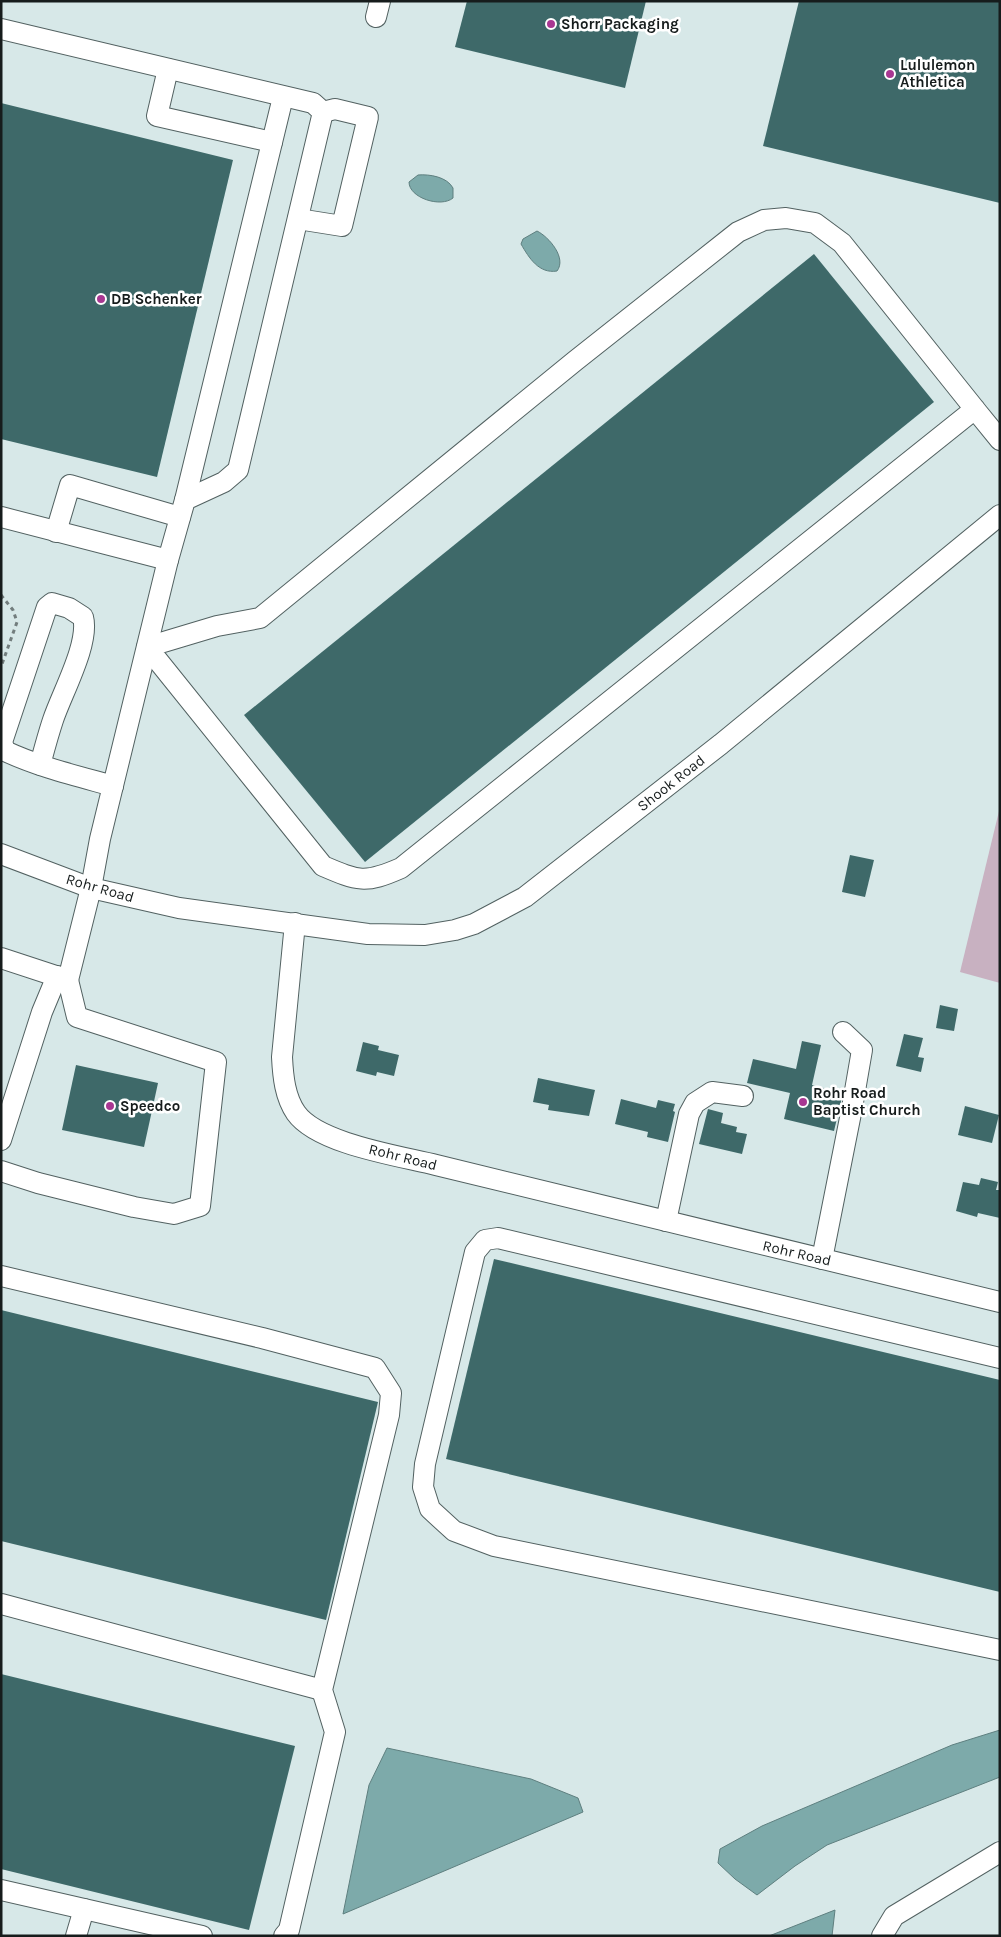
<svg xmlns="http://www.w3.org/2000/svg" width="1001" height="1937" font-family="Karla,sans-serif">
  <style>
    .green { fill: #c8b1c1 }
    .water { fill: #7daaaa; stroke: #5e7f7f }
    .building { fill: #3e6969 }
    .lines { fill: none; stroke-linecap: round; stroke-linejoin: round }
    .minor-casing { stroke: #526161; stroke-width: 22 }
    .path { stroke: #727d7d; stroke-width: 3; stroke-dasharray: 4 4; stroke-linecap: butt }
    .minor { stroke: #fff; stroke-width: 20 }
    .poi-dot { fill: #a83792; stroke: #fff; stroke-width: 2 }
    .labels { text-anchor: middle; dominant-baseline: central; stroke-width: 5; stroke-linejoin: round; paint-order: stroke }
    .poi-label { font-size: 15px; font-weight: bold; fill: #161c1c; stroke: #fff; text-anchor: start }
    .street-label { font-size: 15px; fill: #161c1c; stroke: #fff }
  </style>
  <rect width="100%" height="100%" fill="#d7e8e8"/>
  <path class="green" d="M1000,807V983L960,972Z"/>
  <g class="water">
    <path d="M418,175C430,174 447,177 453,188V198C441,208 409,198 409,182Z"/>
    <path d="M537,231C549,237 567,258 557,271C539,274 529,258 521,244L523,239Z"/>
    <path d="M1000,1730V1777L827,1845L795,1866L757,1895L735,1879L718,1863L720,1849L762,1826L952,1745Z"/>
    <path d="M387,1748L531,1779L578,1798L583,1812L343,1914L369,1785Z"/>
    <path d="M835,1910L832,1936H769Z"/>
  </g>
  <g class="building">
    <path d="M467,1H646L625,88L455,47Z"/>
    <path d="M799,1H1000V203L763,146Z"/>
    <path d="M1,103L233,160L157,477L1,439Z"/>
    <path d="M814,254L934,402L365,862L244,715Z"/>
    <path d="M850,855L874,860L865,897L842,892Z"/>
    <path d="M940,1005L958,1009L954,1031L936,1028Z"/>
    <path d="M904,1034L923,1038L918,1057L924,1058L921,1072L896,1066Z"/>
    <path d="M802,1041L821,1045L812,1085L843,1093L834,1131L784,1119L790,1093L747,1083L753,1059L796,1069Z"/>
    <path d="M363,1042L379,1046L378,1050L399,1055L394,1076L377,1072L376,1076L356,1071Z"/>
    <path d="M76,1065L158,1083L144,1147L62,1130Z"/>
    <path d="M538,1078L595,1090L589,1116L548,1110L549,1105L533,1102Z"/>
    <path d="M621,1099L656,1108L658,1100L675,1104L673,1111L675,1112L668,1142L647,1137L648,1132L615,1124Z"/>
    <path d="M965,1106L999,1115L992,1143L958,1135Z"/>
    <path d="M708,1109L723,1113L721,1123L737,1127L736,1132L747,1134L742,1154L699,1144Z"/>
    <path d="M981,1178L998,1182L996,1190H1000V1218L978,1213L977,1217L956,1211L963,1182L979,1185Z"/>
    <path d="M494,1259L1000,1380V1592L446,1459Z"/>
    <path d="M1,1310L378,1402L326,1620L1,1541Z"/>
    <path d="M1,1674L295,1746L249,1930L1,1869Z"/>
  </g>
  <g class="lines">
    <g class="minor-casing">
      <g id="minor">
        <path d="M376,17L380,1"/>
        <path d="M1,29L313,103L323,112L238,470L224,482L185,500L168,560L100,839L91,888L68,980L1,958"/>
        <path d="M168,69L157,116L272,142"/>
        <path d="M298,219L342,226L368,117L335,109L323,112"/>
        <path d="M975,409L401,868C365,884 358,881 323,866L147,647L217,626L260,618L575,361L738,232L764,220L786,218L815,223L842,243L978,413L1000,440"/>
        <path d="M185,500L283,97"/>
        <path d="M1,517L168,560"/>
        <path d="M56,532L70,485L180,517"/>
        <path d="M40,765C44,750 48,735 53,720C62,693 90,643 83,617L69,608L52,603L47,607L2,742L5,751C39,767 77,776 113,786"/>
        <path d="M1,854L91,888L179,908L368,934L425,935L455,930L474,924L525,897L721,744L1000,515"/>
        <path d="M295,923L282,1057C283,1077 285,1097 296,1113C318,1144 400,1156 436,1165L1000,1302"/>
        <path d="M1,1140L42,1012L57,976"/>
        <path d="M1,1171L38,1183L134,1207L174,1214L200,1206L216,1062L77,1017L68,980"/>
        <path d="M666,1221L689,1114L695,1103L712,1092L743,1096"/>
        <path d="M822,1259L852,1108L862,1050L843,1032"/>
        <path d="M1,1276L262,1338L375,1368L391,1393L389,1415L322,1690L335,1732L289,1930L284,1936"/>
        <path d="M1000,1358L498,1238L485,1240L475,1252L425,1464L423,1487L430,1509L454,1531L494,1546L1000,1650"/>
        <path d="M1,1604L322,1690"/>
        <path d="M1,1890L202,1936"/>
        <path d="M76,1936L84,1909"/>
        <path d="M882,1936L894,1916L1000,1852"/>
      </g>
    </g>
    <path class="path" d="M1,595L13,610L17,622L1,667"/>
    <use href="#minor" class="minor"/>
  </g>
  <g class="poi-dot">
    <circle cx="551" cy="24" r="5"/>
    <circle cx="890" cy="74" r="5"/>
    <circle cx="101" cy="299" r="5"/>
    <circle cx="803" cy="1102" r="5"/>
    <circle cx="110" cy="1106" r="5"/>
  </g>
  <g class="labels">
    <g class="poi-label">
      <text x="561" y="24">Shorr Packaging</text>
      <text x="900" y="65">Lululemon<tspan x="900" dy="17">Athletica</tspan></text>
      <text x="111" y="299">DB Schenker</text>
      <text x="813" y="1093">Rohr Road<tspan x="813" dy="17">Baptist Church</tspan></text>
      <text x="120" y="1106">Speedco</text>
    </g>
    <g class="street-label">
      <text transform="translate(671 783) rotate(-38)">Shook Road</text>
      <text transform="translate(100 888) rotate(16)">Rohr Road</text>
      <text transform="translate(403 1157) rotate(14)">Rohr Road</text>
      <text transform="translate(797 1253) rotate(13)">Rohr Road</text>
    </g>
  </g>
  <rect width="1001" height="1937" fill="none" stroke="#161c1c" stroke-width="5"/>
</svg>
